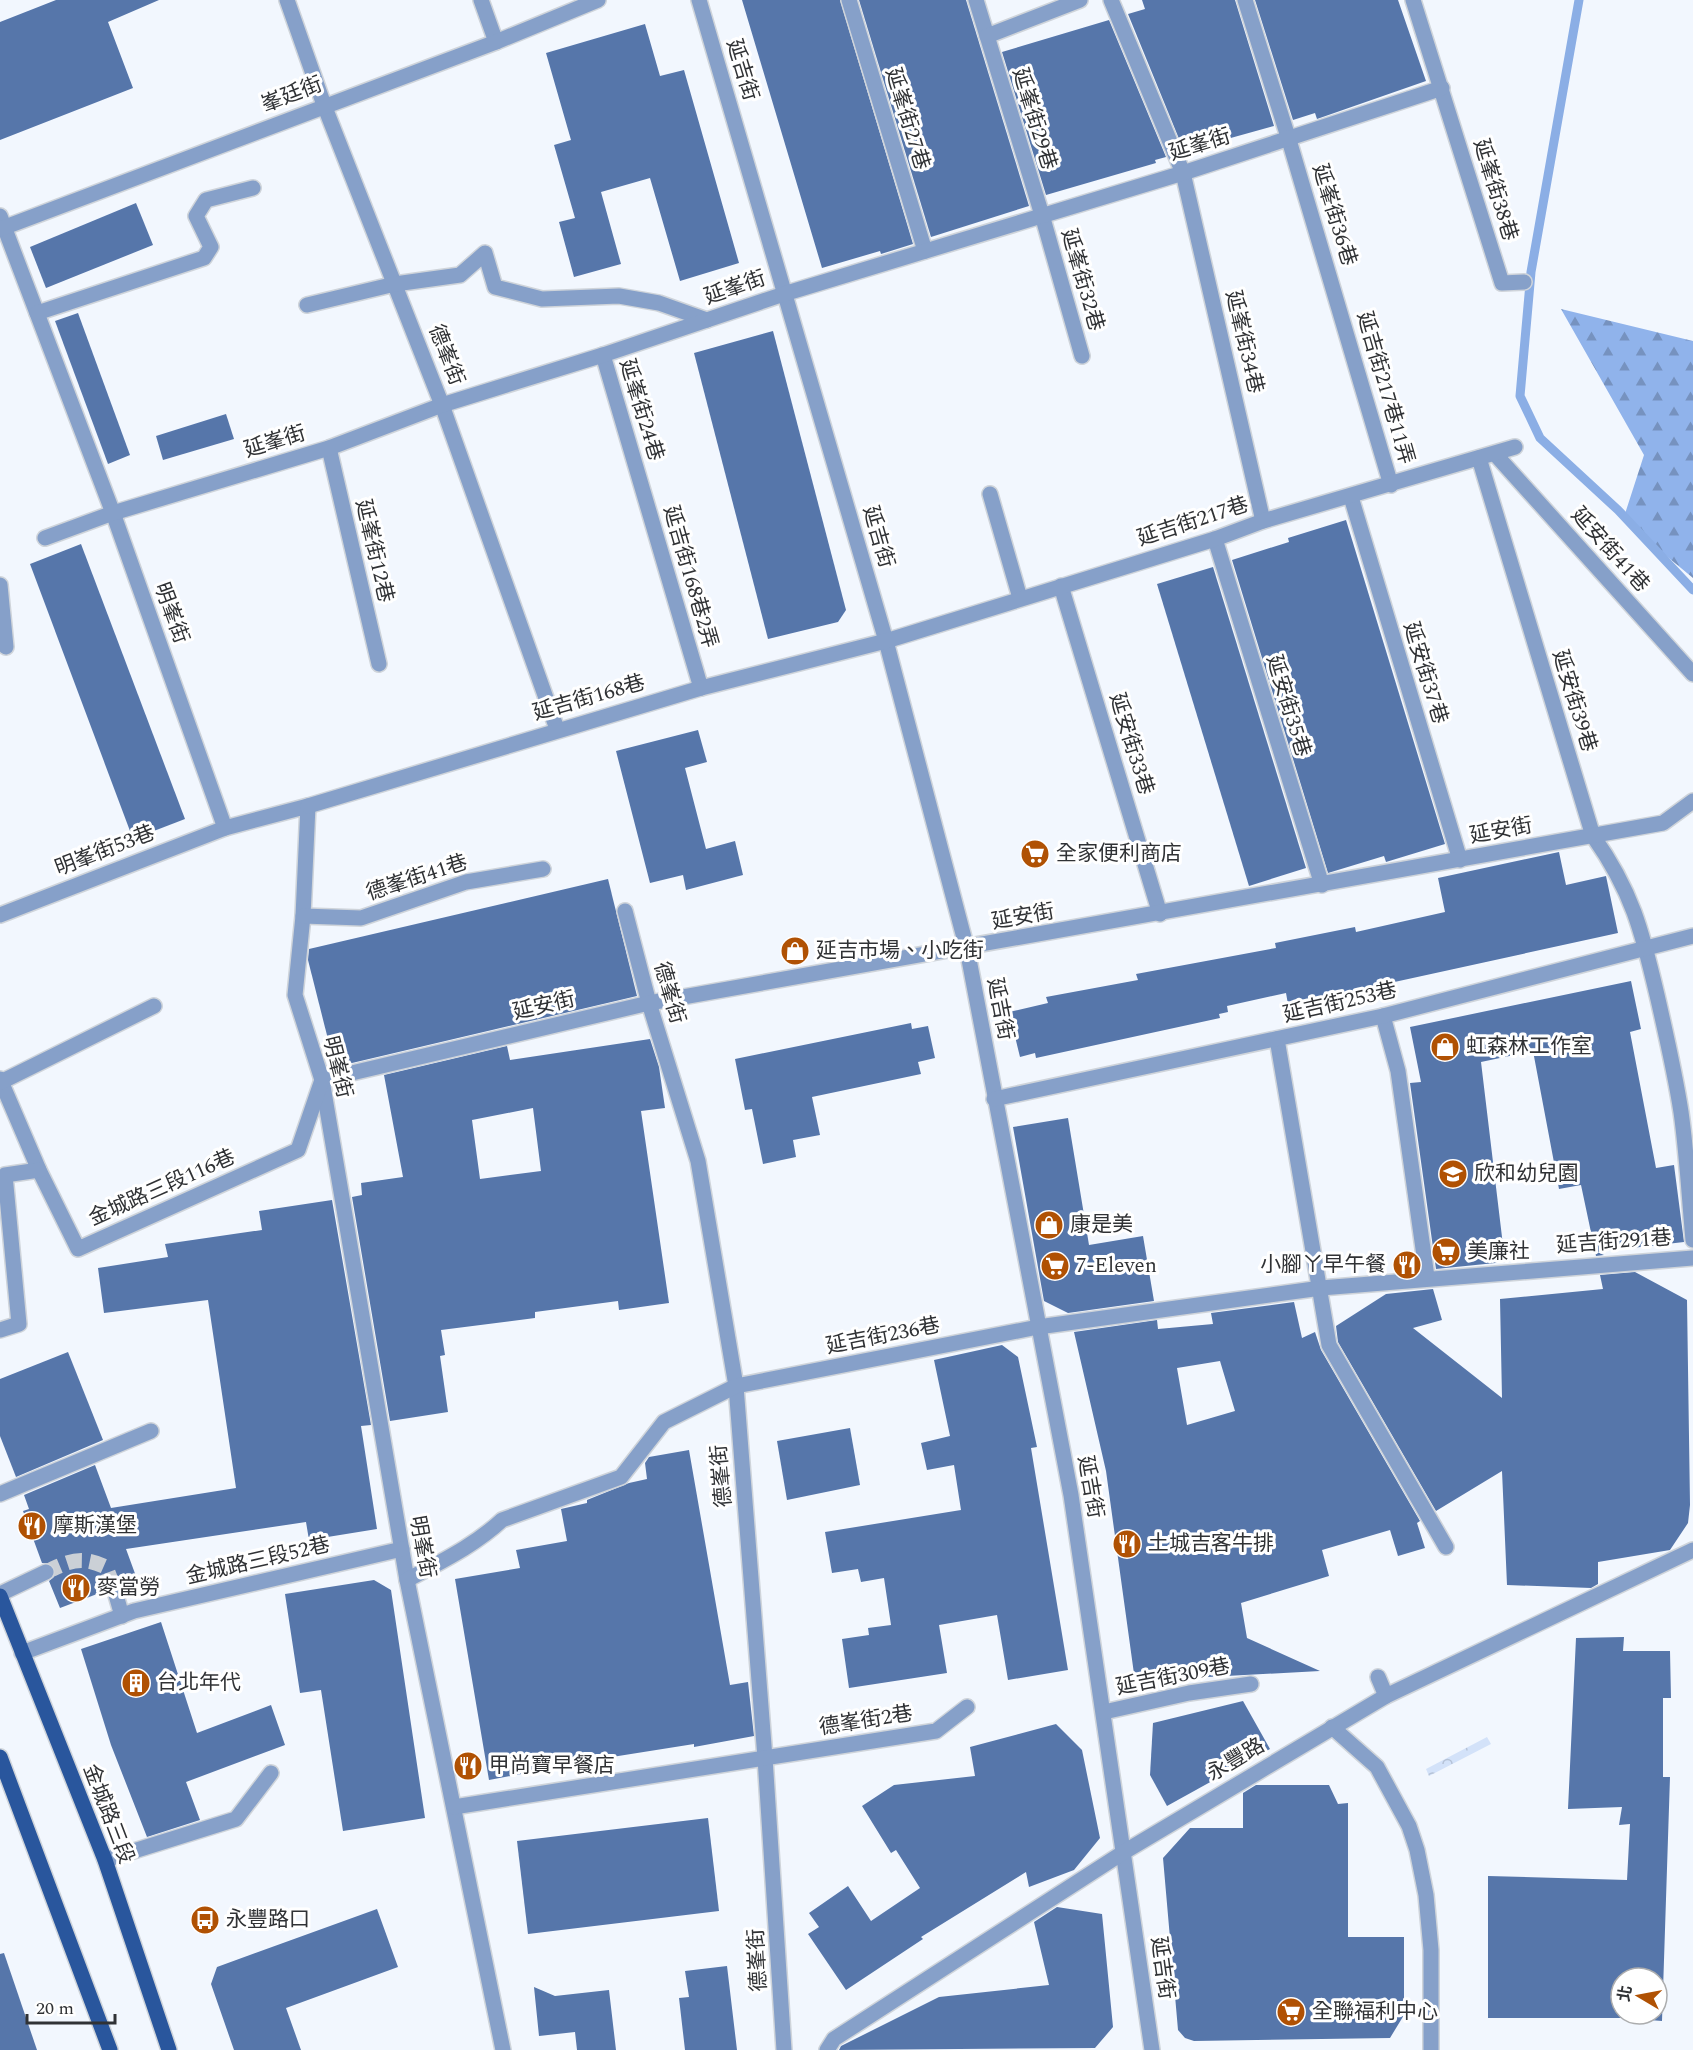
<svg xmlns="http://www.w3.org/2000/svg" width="1693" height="2050" font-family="Spectral,'Noto Sans TC',serif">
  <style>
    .forest { fill: url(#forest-firs) }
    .park { fill: url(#park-crowns) }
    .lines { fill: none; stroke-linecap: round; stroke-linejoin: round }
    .stream { stroke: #8baee5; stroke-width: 9 }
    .building { fill: #5676aa; fill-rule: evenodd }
    .minor-tunnel { stroke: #cbd0d6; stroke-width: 15; stroke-dasharray: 15 8; stroke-linecap: butt }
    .minor-casing { stroke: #cfd4da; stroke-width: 18 }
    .major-casing { stroke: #cfd4da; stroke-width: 18 }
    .minor { stroke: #86a0c9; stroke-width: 15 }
    .major { stroke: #29569d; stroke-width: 15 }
    .labels { text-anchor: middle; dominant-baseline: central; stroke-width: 6; stroke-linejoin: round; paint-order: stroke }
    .street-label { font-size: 21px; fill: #303235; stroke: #fff }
    .poi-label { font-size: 21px; fill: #303235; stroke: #fff; text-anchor: start }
  </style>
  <defs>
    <pattern id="forest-firs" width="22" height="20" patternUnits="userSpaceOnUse" patternTransform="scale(1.5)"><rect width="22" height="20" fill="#90b3eb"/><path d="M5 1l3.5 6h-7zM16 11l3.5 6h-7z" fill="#7692bf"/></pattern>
    <pattern id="park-crowns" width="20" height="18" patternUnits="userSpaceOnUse" patternTransform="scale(1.5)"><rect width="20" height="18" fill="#d3e2f9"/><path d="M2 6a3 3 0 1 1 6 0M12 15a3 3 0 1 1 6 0" fill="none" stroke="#b5c2d6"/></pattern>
  </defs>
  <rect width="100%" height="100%" fill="#f2f7fe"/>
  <path class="forest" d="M1561,309L1693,341V578L1623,520L1644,455Z"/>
  <path class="park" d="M1487,1737L1491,1744L1429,1776L1426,1769Z"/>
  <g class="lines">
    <path class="stream" d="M1579,0L1531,272L1520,396L1540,438L1618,510L1693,590"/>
  </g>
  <g class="building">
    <path d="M56,0H159L108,22L133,88L0,140V22Z"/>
    <path d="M742,0H840L913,244L881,254L880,251L822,268Z"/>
    <path d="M859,0H966L1029,206L931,237Z"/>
    <path d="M1142,0H1235L1274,126L1184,151L1128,14L1145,9Z"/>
    <path d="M1255,0H1398L1426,81L1317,119L1315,113L1293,120Z"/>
    <path d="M1109,20L1166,157L1155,160L1156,163L1046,195L1002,52Z"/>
    <path d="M645,24L660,76L684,70L739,263L680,281L650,178L601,192L621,264L574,277L559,222L575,218L554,145L571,140L546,53Z"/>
    <path d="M136,203L153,245L46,288L30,247Z"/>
    <path d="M78,313L130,455L108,464L55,321Z"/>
    <path d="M773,331L846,610L838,622L768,639L694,353Z"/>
    <path d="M226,414L234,439L163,460L156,436Z"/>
    <path d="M1346,520L1445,844L1386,862L1384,856L1328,873L1232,560L1289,542L1288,538Z"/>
    <path d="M81,544L185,819L133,839L30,564Z"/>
    <path d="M1213,567L1306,868L1249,886L1157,584Z"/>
    <path d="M698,730L707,762L685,768L706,849L735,841L743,875L686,890L683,875L650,883L616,751Z"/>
    <path d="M1559,852L1566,885L1606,876L1618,933L1367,988L1368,993L1289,1010L1286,993L1227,1006L1228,1012L1219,1014L1220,1018L1036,1058L1035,1053L1020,1057L1009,1012L1048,1003L1046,997L1138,980L1136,974L1276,948L1275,943L1355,927L1356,932L1445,912L1438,878Z"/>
    <path d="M608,879L637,996L335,1067L308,960L309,949Z"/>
    <path d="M1631,981L1641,1029L1630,1032L1656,1168L1674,1165L1684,1242L1597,1252L1604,1255L1596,1256L1581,1185L1559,1189L1533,1051L1481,1062L1505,1262L1436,1269L1410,1083L1421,1082L1410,1027Z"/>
    <path d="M911,1023L912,1029L928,1026L935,1058L918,1062L921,1074L812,1097L820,1135L793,1140L796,1157L763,1164L752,1109L745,1110L735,1059Z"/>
    <path d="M650,1039L659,1067L665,1108L641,1111L669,1303L619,1310L618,1301L535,1312V1318L441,1330L445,1355L440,1356L448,1412L390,1421L352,1197L362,1195L361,1183L403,1177L384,1075L507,1046L510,1060ZM533,1108L541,1171L480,1179L472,1120Z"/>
    <path d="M1068,1118L1089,1245L1143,1236L1154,1301L1068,1313L1044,1301L1013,1127Z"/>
    <path d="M332,1200L371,1425L361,1426L377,1529L309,1540L306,1522L126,1549L137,1579L123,1584L117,1579H111L105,1585V1591L60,1608L49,1581L54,1577L55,1568L51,1564L42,1563L23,1511L29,1509L24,1495L95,1465L111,1508L236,1488L208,1300L104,1313L98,1268L168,1257L165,1244L262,1230L259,1211Z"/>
    <path d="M1635,1272L1687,1300L1690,1505L1688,1523L1670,1550L1598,1562V1584L1591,1588L1507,1585L1502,1471L1436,1511L1338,1342L1336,1326L1386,1294L1433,1289L1442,1320L1413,1328L1502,1398L1500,1299L1603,1289L1600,1275Z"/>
    <path d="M1294,1302L1302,1338L1315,1332L1321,1350L1420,1521L1417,1523L1425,1548L1398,1556L1390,1530L1322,1550L1329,1576L1241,1603L1247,1638L1320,1671L1135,1681L1106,1471L1074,1332L1157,1320L1158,1329L1213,1324L1211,1313ZM1220,1361L1235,1411L1187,1425L1177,1368Z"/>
    <path d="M1002,1345L1018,1357L1037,1447L1031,1448L1068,1670L1008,1680L997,1615L939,1625L947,1673L849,1688L842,1639L869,1635L868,1628L891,1625L884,1578L861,1582L858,1569L832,1573L825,1532L961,1510L954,1465L927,1470L921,1443L950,1436L934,1360Z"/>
    <path d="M68,1352L103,1440L16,1477L0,1436V1379Z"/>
    <path d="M850,1428L860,1485L787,1500L777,1441Z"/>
    <path d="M689,1450L730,1685L748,1682L754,1736L694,1747V1744L612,1757L489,1780L455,1579L520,1568L516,1550L567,1541L561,1509L587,1503V1500L629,1483L647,1479L645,1463L649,1457Z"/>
    <path d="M374,1580L391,1590L425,1818L343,1831L321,1690L300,1693L285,1594Z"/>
    <path d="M161,1622L197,1733L271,1705L285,1745L186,1782L200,1820L147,1837L111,1745L81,1649Z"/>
    <path d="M1624,1637L1623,1651H1670L1671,1698H1663V1777H1670L1662,2021L1624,2018H1488V1876L1627,1880L1630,1824L1619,1825L1622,1807L1568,1809L1576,1638ZM1621,1978H1657V2014H1621Z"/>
    <path d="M1243,1701L1270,1749L1167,1806L1150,1775L1153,1723Z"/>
    <path d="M1056,1724L1082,1750L1100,1838L1074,1870L1029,1887L1026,1872L921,1937L923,1939L846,1990L808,1934L819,1927L809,1913L848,1886L871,1921L920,1888L896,1850L891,1853L862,1806L894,1785L975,1776L970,1747Z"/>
    <path d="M1256,1785H1329L1338,1804L1348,1803V1937H1404V2015L1390,2038L1194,2041L1185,2038L1178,2030L1163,1858L1190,1828H1243V1793Z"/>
    <path d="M708,1818L719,1911L528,1934L517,1841Z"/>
    <path d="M1057,1907L1102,1914L1113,2027L1095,2048L839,2050L841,2046L939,1997L1049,1985L1034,1922Z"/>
    <path d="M377,1909L398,1967L286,2008L301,2050H234L211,1984L217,1967Z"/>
    <path d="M4,1953L37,2050H0V1954Z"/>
    <path d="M727,1966L737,2050H685L679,1998L689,1997L685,1971Z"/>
    <path d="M534,1987L555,1996L609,1990L616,2050H577L575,2032L539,2036Z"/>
  </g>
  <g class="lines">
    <path class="minor-tunnel" d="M46,1572C70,1561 80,1555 106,1567L114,1588"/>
    <g class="minor-casing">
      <g id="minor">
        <path d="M287,0L324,105L442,405L557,729"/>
        <path d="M481,0L496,42"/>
        <path d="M699,0L886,641L967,949L1071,1495L1152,2050"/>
        <path d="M849,0L925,251"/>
        <path d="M976,0L1042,215L1082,356"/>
        <path d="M1111,0L1183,173L1263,521"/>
        <path d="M1245,0L1289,140L1391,485"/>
        <path d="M1413,0L1502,283L1524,282"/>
        <path d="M987,36L1080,0"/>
        <path d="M0,216L113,513L225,828L308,806L303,916L295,995L322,1080L407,1580L503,2050"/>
        <path d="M0,229L496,42L598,0"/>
        <path d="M307,305L395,284L460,275L485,253L495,287L542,299L619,296L659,303L707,320"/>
        <path d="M37,313L204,258L211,247L196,216L206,200L253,188"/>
        <path d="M603,355L701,688"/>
        <path d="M329,448L379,664"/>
        <path d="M1495,454L1693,674"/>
        <path d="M1479,458L1593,836C1632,891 1642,931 1657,995C1666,1034 1675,1073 1681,1112C1687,1154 1689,1197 1693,1240"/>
        <path d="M990,494L1020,598"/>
        <path d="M1351,497L1460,860"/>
        <path d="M45,538L113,513L329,448L442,405L603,355L787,293L1183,173L1442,88"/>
        <path d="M1215,539L1322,885"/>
        <path d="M0,585L6,647"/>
        <path d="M1061,586L1160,914"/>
        <path d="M308,806L701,688L886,641L1215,539L1263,521L1515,447"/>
        <path d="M625,911L649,1003L698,1161L736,1386L765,1758L784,2050"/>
        <path d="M0,915L225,828"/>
        <path d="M303,916L361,918L466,882L543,869"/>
        <path d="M1383,1016L1398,1071L1427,1277"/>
        <path d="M1277,1039L1329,1345L1446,1547"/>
        <path d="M0,1079L39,1170L78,1249L298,1150L322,1080L649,1003L1663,823L1693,801"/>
        <path d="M1,1082L154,1006"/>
        <path d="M994,1099L1383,1016L1693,936"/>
        <path d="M0,1330L19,1324L5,1175L39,1170"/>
        <path d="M0,1494L151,1431"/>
        <path d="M407,1580C440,1562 474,1546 502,1520L621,1477L664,1422L736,1386L1038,1327L1321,1288L1693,1258"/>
        <path d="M114,1588L122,1616"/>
        <path d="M0,1594L46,1572"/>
        <path d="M22,1653L134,1611L402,1549"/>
        <path d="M1378,1677L1386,1696"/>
        <path d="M1104,1712L1189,1693L1251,1684"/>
        <path d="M1332,1727L1377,1767L1409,1826L1417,1850L1426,1895L1431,1950V2050"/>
        <path d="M454,1807L936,1731L967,1707"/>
        <path d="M105,1860L236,1819L271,1773"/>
        <path d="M827,2050L834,2039L1124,1852L1386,1696L1693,1550"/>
      </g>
    </g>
    <g class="major-casing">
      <g id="major">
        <path d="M0,1596L105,1860L169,2050"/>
        <path d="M0,1757L110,2050"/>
      </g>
    </g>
    <use href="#minor" class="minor"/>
    <use href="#major" class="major"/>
  </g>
  <defs>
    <g id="supermarket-disc" transform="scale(1.5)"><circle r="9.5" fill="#b05103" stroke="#fff"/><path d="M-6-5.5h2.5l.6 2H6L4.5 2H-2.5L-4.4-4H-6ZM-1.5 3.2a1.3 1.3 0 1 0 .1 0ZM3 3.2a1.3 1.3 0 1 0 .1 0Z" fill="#fff"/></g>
    <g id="shop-disc" transform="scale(1.5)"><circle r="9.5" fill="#b05103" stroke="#fff"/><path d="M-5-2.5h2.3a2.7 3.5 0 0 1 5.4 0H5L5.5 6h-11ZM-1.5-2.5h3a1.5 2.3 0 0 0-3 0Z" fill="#fff"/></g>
    <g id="school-disc" transform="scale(1.5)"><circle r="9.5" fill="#b05103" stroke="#fff"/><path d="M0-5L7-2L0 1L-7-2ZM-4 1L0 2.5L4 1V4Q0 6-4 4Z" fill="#fff"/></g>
    <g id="restaurant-disc" transform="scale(1.5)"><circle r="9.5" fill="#b05103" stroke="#fff"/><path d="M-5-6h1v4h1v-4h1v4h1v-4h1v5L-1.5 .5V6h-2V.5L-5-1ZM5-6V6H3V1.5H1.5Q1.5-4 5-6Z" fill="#fff"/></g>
    <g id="building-disc" transform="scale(1.5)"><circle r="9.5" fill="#b05103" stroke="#fff"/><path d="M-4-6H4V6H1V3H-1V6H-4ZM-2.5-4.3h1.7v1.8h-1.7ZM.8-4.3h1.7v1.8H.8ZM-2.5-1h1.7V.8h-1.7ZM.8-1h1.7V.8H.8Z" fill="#fff"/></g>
    <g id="bus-disc" transform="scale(1.5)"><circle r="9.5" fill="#b05103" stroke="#fff"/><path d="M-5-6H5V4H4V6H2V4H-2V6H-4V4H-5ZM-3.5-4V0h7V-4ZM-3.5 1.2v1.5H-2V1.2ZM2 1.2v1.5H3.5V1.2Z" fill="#fff"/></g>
  </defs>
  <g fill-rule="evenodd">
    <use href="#supermarket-disc" x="1035" y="854"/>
    <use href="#shop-disc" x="795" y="951"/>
    <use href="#shop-disc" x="1445" y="1047"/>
    <use href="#school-disc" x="1453" y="1174"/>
    <use href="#shop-disc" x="1049" y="1225"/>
    <use href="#supermarket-disc" x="1446" y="1252"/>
    <use href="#restaurant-disc" x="1407" y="1265"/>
    <use href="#supermarket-disc" x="1055" y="1266"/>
    <use href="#restaurant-disc" x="32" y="1526"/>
    <use href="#restaurant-disc" x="1127" y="1544"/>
    <use href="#restaurant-disc" x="76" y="1588"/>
    <use href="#building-disc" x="136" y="1683"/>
    <use href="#restaurant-disc" x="468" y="1766"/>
    <use href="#bus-disc" x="205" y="1920"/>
    <use href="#supermarket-disc" x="1291" y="2012"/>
  </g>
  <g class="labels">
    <g class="street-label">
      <text transform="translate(742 70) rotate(73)">延吉街</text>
      <text transform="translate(292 95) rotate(-21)">峯廷街</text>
      <text transform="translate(907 119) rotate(73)">延峯街27巷</text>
      <text transform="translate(1034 119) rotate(73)">延峯街29巷</text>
      <text transform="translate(1200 145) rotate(-17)">延峯街</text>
      <text transform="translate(1495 190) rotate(73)">延峯街38巷</text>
      <text transform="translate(1334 215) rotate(73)">延峯街36巷</text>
      <text transform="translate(1082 280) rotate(74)">延峯街32巷</text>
      <text transform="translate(735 288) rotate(-19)">延峯街</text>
      <text transform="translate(1244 342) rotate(77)">延峯街34巷</text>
      <text transform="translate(446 355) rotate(69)">德峯街</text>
      <text transform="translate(1385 388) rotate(74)">延吉街217巷11弄</text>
      <text transform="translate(641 410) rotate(73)">延峯街24巷</text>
      <text transform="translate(275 442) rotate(-17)">延峯街</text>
      <text transform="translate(1193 522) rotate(-18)">延吉街217巷</text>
      <text transform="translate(878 537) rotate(74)">延吉街</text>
      <text transform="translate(1610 550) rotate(48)">延安街41巷</text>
      <text transform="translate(374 551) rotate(77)">延峯街12巷</text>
      <text transform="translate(690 577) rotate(74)">延吉街168巷2弄</text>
      <text transform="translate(171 613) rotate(70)">明峯街</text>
      <text transform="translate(1425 673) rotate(73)">延安街37巷</text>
      <text transform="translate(589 698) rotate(-16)">延吉街168巷</text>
      <text transform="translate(1574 701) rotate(73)">延安街39巷</text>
      <text transform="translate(1288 706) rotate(73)">延安街35巷</text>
      <text transform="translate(1131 744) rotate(73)">延安街33巷</text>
      <text transform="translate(1501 831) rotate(-10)">延安街</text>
      <text transform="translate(105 851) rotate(-21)">明峯街53巷</text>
      <text transform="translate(417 878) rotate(-18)">德峯街41巷</text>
      <text transform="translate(1023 917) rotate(-10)">延安街</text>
      <text transform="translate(669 993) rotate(74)">德峯街</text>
      <text transform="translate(1340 1003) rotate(-13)">延吉街253巷</text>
      <text transform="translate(544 1006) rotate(-13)">延安街</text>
      <text transform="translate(1000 1009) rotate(79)">延吉街</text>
      <text transform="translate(337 1067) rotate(76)">明峯街</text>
      <text transform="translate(162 1188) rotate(-24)">金城路三段116巷</text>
      <text transform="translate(1614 1242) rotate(-4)">延吉街291巷</text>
      <text transform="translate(883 1336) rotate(-11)">延吉街236巷</text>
      <text transform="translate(722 1476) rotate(-95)">德峯街</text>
      <text transform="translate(1090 1487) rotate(80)">延吉街</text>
      <text transform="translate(422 1547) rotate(80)">明峯街</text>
      <text transform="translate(258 1561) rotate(-13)">金城路三段52巷</text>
      <text transform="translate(1173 1677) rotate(-11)">延吉街309巷</text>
      <text transform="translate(866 1721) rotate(-9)">德峯街2巷</text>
      <text transform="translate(1236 1760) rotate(-31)">永豐路</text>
      <text transform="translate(108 1814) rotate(69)">金城路三段</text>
      <text transform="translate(758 1960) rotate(-93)">德峯街</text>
      <text transform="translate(1162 1968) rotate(82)">延吉街</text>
    </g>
    <g class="poi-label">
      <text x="1056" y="854">全家便利商店</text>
      <text x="816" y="951">延吉市場、小吃街</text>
      <text x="1466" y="1047">虹森林工作室</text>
      <text x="1474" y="1174">欣和幼兒園</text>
      <text x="1070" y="1225">康是美</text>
      <text x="1467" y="1252">美廉社</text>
      <text x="1386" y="1265" text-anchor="end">小腳ㄚ早午餐</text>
      <text x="1076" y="1266">7-Eleven</text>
      <text x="53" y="1526">摩斯漢堡</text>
      <text x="1148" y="1544">土城吉客牛排</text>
      <text x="97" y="1588">麥當勞</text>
      <text x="157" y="1683">台北年代</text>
      <text x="489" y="1766">甲尚寶早餐店</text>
      <text x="226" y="1920">永豐路口</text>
      <text x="1312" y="2012">全聯福利中心</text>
    </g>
  </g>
  <g transform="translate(1639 1996) rotate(280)"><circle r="28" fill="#ffffff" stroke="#acadae" stroke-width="1.5"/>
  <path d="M0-4.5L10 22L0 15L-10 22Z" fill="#b05103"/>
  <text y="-9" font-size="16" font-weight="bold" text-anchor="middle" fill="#303235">北</text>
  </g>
  <path d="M27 2014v9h88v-9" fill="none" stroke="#303235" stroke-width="3"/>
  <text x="36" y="2014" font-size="18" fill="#303235" stroke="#ffffff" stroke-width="4.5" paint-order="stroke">20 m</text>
</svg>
